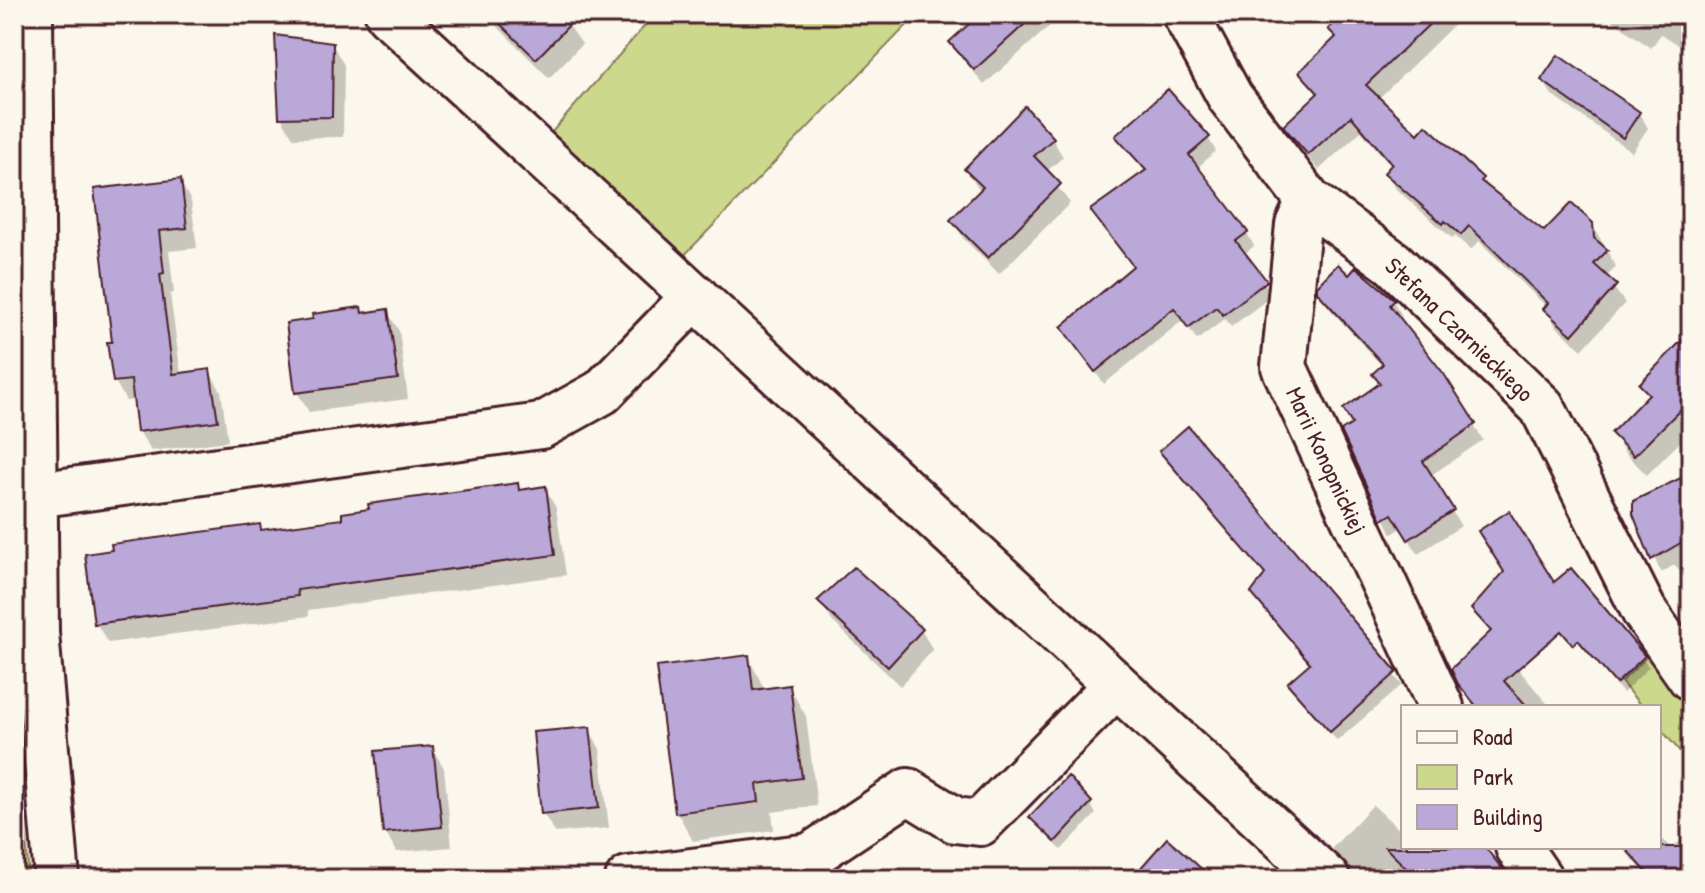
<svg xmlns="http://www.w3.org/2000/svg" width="1705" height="893" font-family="'Patrick Hand',sans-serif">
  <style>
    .green { fill: #ccd88b; stroke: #8b7c5b; stroke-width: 2 }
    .shadow { fill: #0003 }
    .building { fill: #b9a8d8; stroke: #4a1f2b; stroke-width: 2 }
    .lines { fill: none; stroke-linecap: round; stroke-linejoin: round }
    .minor-casing { stroke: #4a1f2b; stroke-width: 50 }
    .minor { stroke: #fbf7ec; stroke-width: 44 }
    .labels { text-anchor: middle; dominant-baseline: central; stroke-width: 6; stroke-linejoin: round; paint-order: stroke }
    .street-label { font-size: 24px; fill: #4a1f2b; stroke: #fbf7ec }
  </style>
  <rect width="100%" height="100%" fill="#fbf7ec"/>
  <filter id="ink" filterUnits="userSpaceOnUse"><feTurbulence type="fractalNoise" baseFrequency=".0125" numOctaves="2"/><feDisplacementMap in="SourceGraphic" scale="16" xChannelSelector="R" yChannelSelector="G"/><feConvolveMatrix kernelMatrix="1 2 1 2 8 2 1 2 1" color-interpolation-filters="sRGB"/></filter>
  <g filter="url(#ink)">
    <g class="green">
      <path d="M655,14H908L912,20L674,266L551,133Z"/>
      <path d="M1651,653L1691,708L1688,761L1659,727V707H1642L1621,682Z"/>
      <path d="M14,669L29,879H14Z"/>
    </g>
    <g class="shadow">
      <path d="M485,14H561L582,44L549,78Z"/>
      <path d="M983,14H1046L1052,24L984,85L951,43Z"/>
      <path d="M1347,14H1465L1378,99L1418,137L1482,179L1487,189L1544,234L1592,224L1616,267L1606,277L1625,303L1582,350L1555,325L1547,307L1479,241L1471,250L1455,236L1453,239L1396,189L1386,173L1392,167L1361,131L1319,170L1295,143L1286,126L1318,96L1301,72L1336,39L1331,30Z"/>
      <path d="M1603,14H1691V53L1661,34L1651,48Z"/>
      <path d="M332,44L344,65L343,137L293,138L281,117Z"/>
      <path d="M1543,80L1639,113L1648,128L1632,152L1552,95Z"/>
      <path d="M1025,109L1053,140L1063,157L1046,172L1070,203L999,274L963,238L953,220L981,192L967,170Z"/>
      <path d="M1118,137L1208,138L1216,151L1197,168L1247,233L1254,246L1244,254L1273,295L1231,327L1225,319L1197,340L1183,320L1104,384L1064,328L1134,267L1092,210L1146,173Z"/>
      <path d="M180,181L191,201L197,248L169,251L174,293L170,294L181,375L209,371L221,391L228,441L151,451L139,431L135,400L126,401L115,381L114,343L96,191Z"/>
      <path d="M1349,278L1393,301L1402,316L1399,319L1442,375L1483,440L1430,476L1461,526L1418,554L1402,528L1392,534L1344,432L1355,425L1381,385L1374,375L1383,367L1328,307L1319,291Z"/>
      <path d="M360,309L363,315L387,311L399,331L408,399L309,412L297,392Z"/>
      <path d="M1691,334V431L1647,475L1625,453L1613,433L1649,397L1641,384Z"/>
      <path d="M1187,429L1402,685L1337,741L1290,683L1311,665L1253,593L1266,575L1161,451Z"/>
      <path d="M1691,475V583L1674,565L1661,573L1635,514Z"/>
      <path d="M517,485L520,491L545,488L556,508L566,575L308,610L309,616L108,643L96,623L259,526L262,532L345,521Z"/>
      <path d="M1571,571L1649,667L1623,693L1546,605Z"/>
      <path d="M820,601L921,630L933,650L900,686L832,621Z"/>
      <path d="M1490,635L1550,707H1476L1469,699L1460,683Z"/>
      <path d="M748,657L765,690L789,687L806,716L817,806L772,812L774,830L693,841L677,812Z"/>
      <path d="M589,729L600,749L609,828L555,833L543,813Z"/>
      <path d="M432,748L444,768L452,847L397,852L385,832Z"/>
      <path d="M1090,804L1096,814L1061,850L1031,817Z"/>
      <path d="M1373,805L1403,833V847H1482L1509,879H1353L1332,848Z"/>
      <path d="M1691,834V879H1651L1621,847H1659V835L1671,848Z"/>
    </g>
    <g class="building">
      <path d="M490,14H580L536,59Z"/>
      <path d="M980,14H1036L974,70L949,42Z"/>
      <path d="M1344,14H1440L1366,85L1418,134L1426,125L1483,178L1481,181L1544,231L1571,203L1593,223L1594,238L1608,250L1594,264L1617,285L1572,335L1543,309L1548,303L1469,226L1461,235L1445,221L1443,224L1384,173L1392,164L1351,116L1308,155L1283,126L1318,93L1299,72L1336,37L1328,29Z"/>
      <path d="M275,35L333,43L332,117L279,118Z"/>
      <path d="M1558,55L1640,112L1623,138L1541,80Z"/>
      <path d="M1168,89L1210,137L1189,155L1248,232L1236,241L1267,281L1223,315L1216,307L1188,328L1174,308L1095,372L1061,327L1133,266L1090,210L1146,170L1115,136Z"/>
      <path d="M1025,106L1054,138L1034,156L1061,184L988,258L950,220L983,187L964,169Z"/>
      <path d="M181,179L187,228L159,231L164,273L160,274L173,374L210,369L218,421L137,432L131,380L113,382L107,342H112L94,189Z"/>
      <path d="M1338,264L1349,275L1356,267L1395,300L1390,305L1444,374L1476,424L1423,461L1454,510L1408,540L1392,514L1382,520L1341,431L1352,424L1343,409L1380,383L1372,374L1383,364L1317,292V286Z"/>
      <path d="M361,307L362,313L388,309L398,379L295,393L286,323L313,319L312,314Z"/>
      <path d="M1691,331V399L1634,456L1611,433L1649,394L1639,384Z"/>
      <path d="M1188,426L1397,672L1330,732L1287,683L1310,663L1251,593L1265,574L1159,451Z"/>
      <path d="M1691,473V537L1651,560L1633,514V501Z"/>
      <path d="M518,483L519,490L546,486L555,555L297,590L298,596L94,624L85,554L112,550L111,544L260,524L261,530L342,519V513L369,509L368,504Z"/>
      <path d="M1509,511L1554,582L1571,568L1645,656L1616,684L1578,640L1573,645L1561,631L1504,681L1528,707H1477L1458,684L1451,669L1491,631L1471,609L1504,572L1478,531Z"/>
      <path d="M854,567L923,629L888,667L817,601Z"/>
      <path d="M749,655L753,690L790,685L802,778L757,784L759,802L675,813L656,667Z"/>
      <path d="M590,727L599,808L541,814L533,732Z"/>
      <path d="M433,746L442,827L383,833L375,751Z"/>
      <path d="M1068,776L1092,802L1055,842L1029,817Z"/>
      <path d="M1167,838L1213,879H1131Z"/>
      <path d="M1385,847H1485L1510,879H1417Z"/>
      <path d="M1624,847H1691V861L1671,879H1653Z"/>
    </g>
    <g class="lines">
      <g class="minor-casing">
        <g id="minor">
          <path d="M30,14L36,632L57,879"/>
          <path d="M388,14L1327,879"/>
          <path d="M1185,14L1230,97L1309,201L1393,263L1542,407L1644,611L1691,678"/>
          <path d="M1309,201L1298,225L1284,367L1441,707"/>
          <path d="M35,495L541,426L602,392L695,296"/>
          <path d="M1518,847L1540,879"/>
          <path d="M628,879L810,856L908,791L955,820L980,823L1116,685"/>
        </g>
      </g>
      <use href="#minor" class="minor"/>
    </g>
  </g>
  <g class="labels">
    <g class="street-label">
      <text transform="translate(1460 329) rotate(44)">Stefana Czarnieckiego</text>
      <text transform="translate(1327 460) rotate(65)">Marii Konopnickiej</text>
    </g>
  </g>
  <rect width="1705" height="893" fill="none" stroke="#fbf7ec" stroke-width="48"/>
  <rect x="24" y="24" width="1657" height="845" fill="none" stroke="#4a1f2b" stroke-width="3" filter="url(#ink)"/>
  <rect x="1401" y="705" width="260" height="144" fill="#fbf7ec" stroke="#b4a19f" stroke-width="2"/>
  <rect x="1417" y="731" width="40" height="12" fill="#fbf7ec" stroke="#b4a19f" stroke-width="2"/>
  <text x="1473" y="745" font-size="24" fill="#4a1f2b">Road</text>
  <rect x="1417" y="765" width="40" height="24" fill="#ccd88b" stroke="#b4a19f" stroke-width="2"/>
  <text x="1473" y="785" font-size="24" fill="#4a1f2b">Park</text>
  <rect x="1417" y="805" width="40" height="24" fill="#b9a8d8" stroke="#b4a19f" stroke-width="2"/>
  <text x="1473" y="825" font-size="24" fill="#4a1f2b">Building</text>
</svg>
